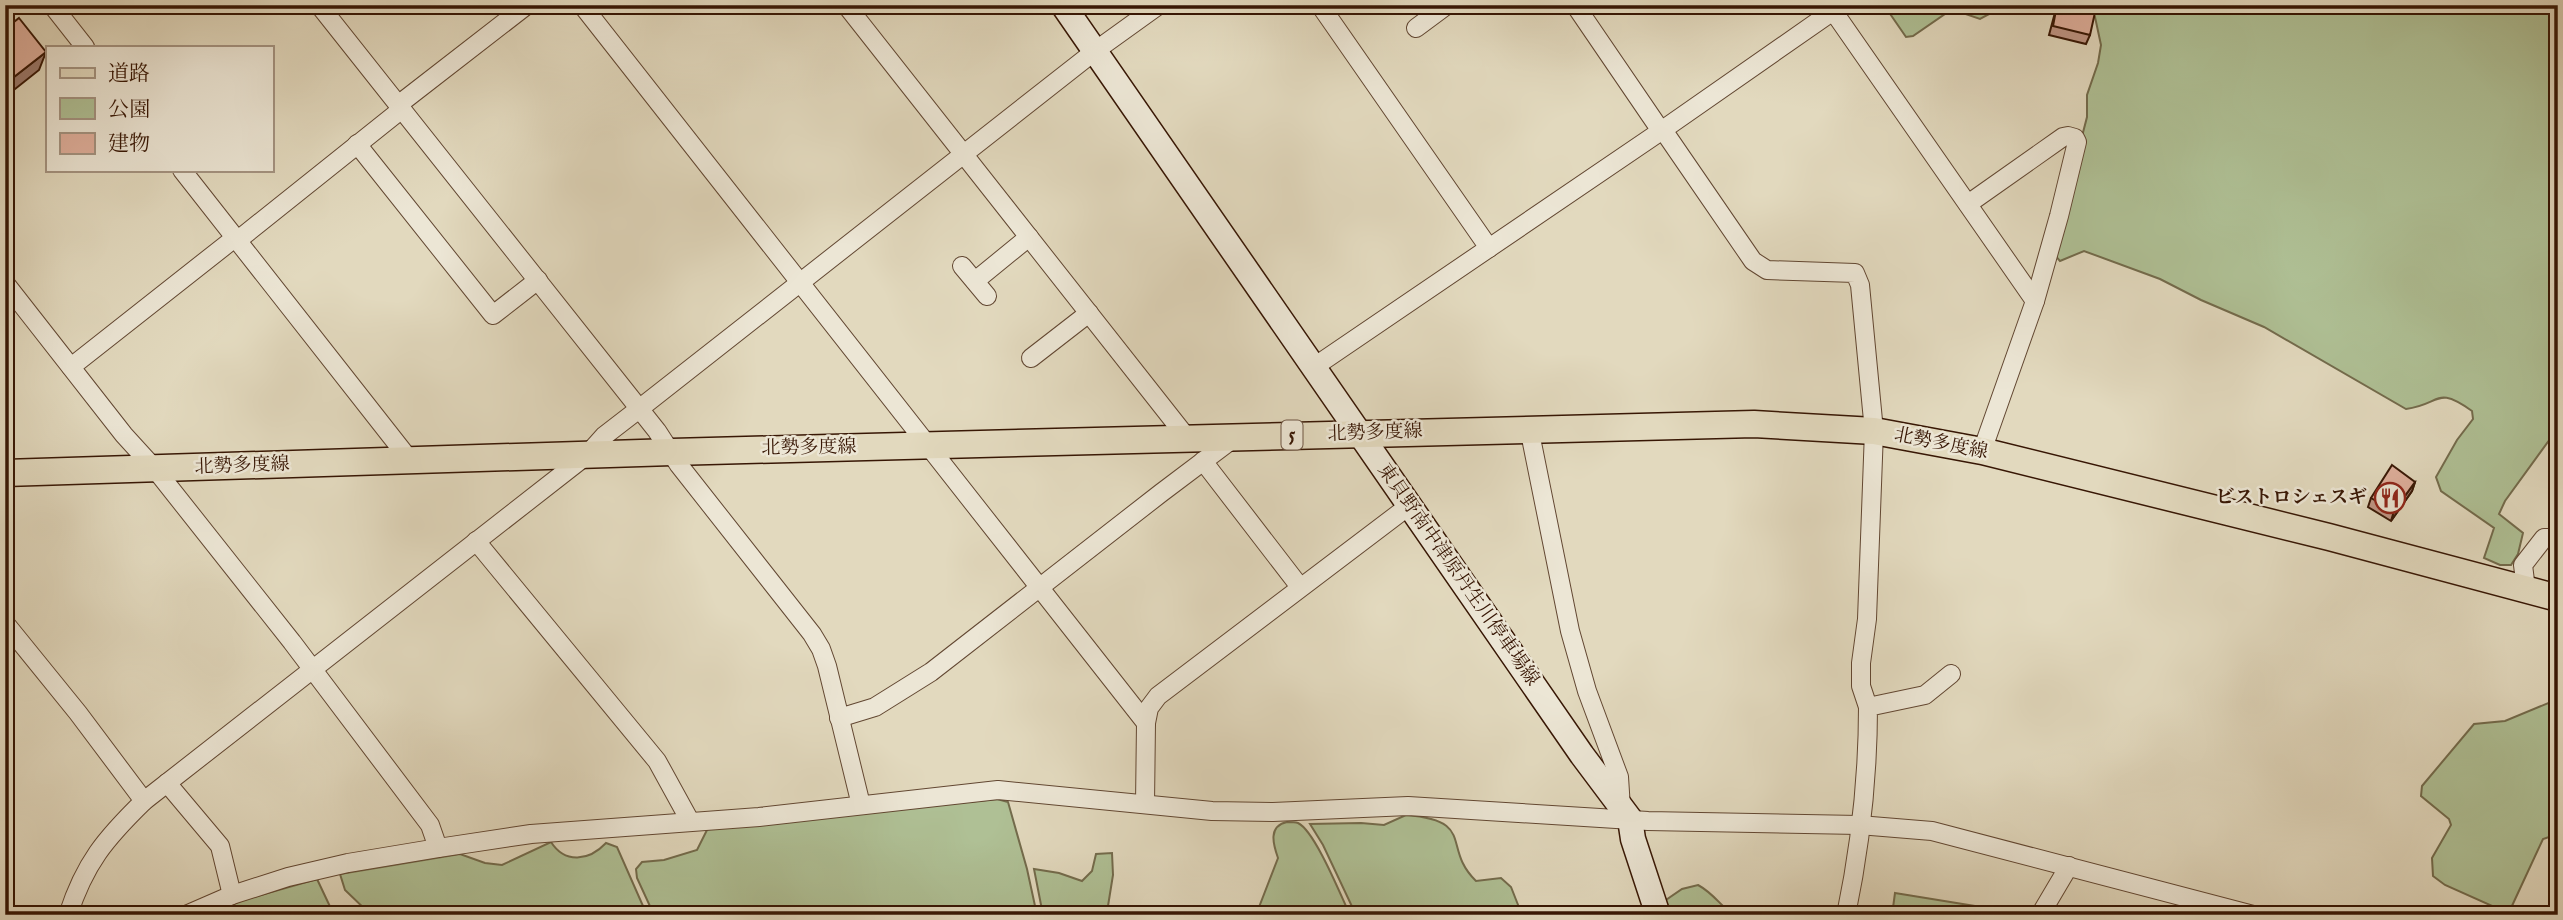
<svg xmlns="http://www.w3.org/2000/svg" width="2563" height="920" font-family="'IM FELL English','Noto Serif JP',serif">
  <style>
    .green { fill: #afc095; stroke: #736b4c; stroke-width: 2 }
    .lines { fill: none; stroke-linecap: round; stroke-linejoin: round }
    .street-casing { stroke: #624732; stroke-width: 20 }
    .secondary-casing { stroke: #371604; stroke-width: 27 }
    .primary-casing { stroke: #371604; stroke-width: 29 }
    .street { stroke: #ece6d5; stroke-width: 18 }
    .secondary { stroke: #ece6d5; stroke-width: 24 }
    .primary { stroke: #e2d9be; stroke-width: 26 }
    .wall { fill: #c09686; stroke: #371604; stroke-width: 2 }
    .shaded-wall { fill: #9c7a6d; stroke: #371604; stroke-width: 2 }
    .building { fill: #dfaf9c; stroke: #371604; stroke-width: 2 }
    .labels { text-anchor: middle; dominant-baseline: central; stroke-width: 5; stroke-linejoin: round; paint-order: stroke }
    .shield { fill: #ece6d5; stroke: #6d5443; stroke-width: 2 }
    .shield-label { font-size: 18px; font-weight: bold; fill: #371604 }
    .street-label { font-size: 19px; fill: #371604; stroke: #ece6d5 }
    .poi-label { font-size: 19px; font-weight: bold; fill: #371604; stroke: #ece6d5; text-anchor: end }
  </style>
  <rect width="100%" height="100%" fill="#e2d9be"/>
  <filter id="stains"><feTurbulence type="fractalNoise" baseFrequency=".00286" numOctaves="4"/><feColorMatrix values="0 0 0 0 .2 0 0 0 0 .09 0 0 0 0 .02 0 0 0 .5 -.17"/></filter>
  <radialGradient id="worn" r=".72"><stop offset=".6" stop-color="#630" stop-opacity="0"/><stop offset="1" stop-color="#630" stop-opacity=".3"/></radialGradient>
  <g class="green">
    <path d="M1884,5H2006L1980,19L1954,10L1948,12L1913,36L1906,37Z"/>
    <path d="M2067,5H2558V428L2505,501L2499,514L2523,533L2518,554L2511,565H2500L2484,558L2494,528L2441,491L2436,477L2457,440L2473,419L2472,411C2435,385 2442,404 2406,409L2264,327L2201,300L2160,279L2084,251L2060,261L2052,252L2087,117V95L2098,63L2101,45L2095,17L2085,9Z"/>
    <path d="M2558,699V834L2543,839L2511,908L2501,910L2445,885L2433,876L2432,858L2451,825L2449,819L2421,796L2422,786L2474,724L2505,721Z"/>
    <path d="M997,799L1008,802L1027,869L1037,915H654L637,878L636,869L642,862L664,860L697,850L708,828Z"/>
    <path d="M1406,815C1477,821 1441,847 1476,881L1501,878L1511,887L1522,915H1356L1323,845L1310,824L1361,823L1384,825Z"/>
    <path d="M1287,822C1291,822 1295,822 1298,823C1315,831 1341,896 1350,915H1256L1278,858C1273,844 1268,826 1287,822Z"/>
    <path d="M551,842C565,864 589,861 606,843L617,847L647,915H371L345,890L340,874L460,854L485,863L502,865Z"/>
    <path d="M1112,853L1113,875L1108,906L1117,915H1043L1034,869L1059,873L1082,881L1092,871L1096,854Z"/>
    <path d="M317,879L334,915H205L243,900Z"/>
    <path d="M1698,885C1713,893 1720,905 1733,915H1663V902L1682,889Z"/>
    <path d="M1895,893L2018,913L2023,915H1892Z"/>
  </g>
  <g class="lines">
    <g class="street-casing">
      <g id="street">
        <path d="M52,5L85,47"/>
        <path d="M319,5L657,431L679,465L812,634L821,649L827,666L861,805"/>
        <path d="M582,5L1146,723L1145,804"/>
        <path d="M846,5L1188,439"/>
        <path d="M1320,5L1489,248"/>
        <path d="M1575,5L1661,131"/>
        <path d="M1829,5L2035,301L1982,451"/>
        <path d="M1416,28L1447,5"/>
        <path d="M398,105L527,5"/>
        <path d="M1663,130L1753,261L1767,270L1855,273L1860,285L1874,431L1867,619L1861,663V686L1868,707"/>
        <path d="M357,144L493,315L538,280"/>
        <path d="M182,170L409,459"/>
        <path d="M1968,204L2063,137L2068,136L2075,138L2077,142L2059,216L2035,301"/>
        <path d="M238,240L402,109"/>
        <path d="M962,266L987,296"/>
        <path d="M975,281L1029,237"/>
        <path d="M5,283L124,435L155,469L292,642L430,825L438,848"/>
        <path d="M1031,358L1089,313"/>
        <path d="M71,367L236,237"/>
        <path d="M1314,367L1661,131L1833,11"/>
        <path d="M1529,428L1570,631L1587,691L1619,777L1621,808"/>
        <path d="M1203,461L1300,587"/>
        <path d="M476,541L657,761L690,821"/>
        <path d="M2526,589L2523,565L2544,538H2558"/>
        <path d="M5,623L78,713L144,801"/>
        <path d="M839,718L875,707L931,672L1161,493L1234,438"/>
        <path d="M1146,723L1149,708L1158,696L1410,505"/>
        <path d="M167,783L220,846L232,895"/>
        <path d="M68,915C85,863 105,839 144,801L587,455L604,436L639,409L1095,51L1159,5"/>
        <path d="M186,915L232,895L288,877L348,863L438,848L531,834L759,817L998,790L1212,811L1273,812L1408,806L1648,821L1859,825L1932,831L2253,915"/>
        <path d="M1846,915C1860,848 1868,776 1868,707L1925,695L1951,674"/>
        <path d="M2040,915L2069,866"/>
      </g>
    </g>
    <g class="secondary-casing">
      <path id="secondary" d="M1063,5L1582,755L1630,819L1633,839L1658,915"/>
    </g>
    <g class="primary-casing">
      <path id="primary" d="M5,473L672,452L1754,424L1874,431L1982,451L2329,537L2558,598"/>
    </g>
    <use href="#street" class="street"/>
    <use href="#secondary" class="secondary"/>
    <use href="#primary" class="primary"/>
  </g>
  <g class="wall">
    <path d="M2057,5H2083L2090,35L2086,44L2049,35Z"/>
    <path d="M2415,482L2412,491L2391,521L2368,507L2371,498Z"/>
  </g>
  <g class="shaded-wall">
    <path d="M46,52L39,70L5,97V84Z"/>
    <path d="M2415,482L2412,491L2391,521L2394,511Z"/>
  </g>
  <g class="building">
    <path d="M2057,5H2083L2096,8L2090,35L2053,26Z"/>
    <path d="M19,18L46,52L5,84V29Z"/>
    <path d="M2392,465L2415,482L2394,511L2371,498Z"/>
  </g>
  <defs>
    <g id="restaurant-ring" transform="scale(1.575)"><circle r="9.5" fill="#ece6d5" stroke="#8f2418" stroke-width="1.5"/><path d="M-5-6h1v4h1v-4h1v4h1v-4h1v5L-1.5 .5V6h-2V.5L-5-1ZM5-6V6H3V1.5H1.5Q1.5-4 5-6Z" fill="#8f2418"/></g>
  </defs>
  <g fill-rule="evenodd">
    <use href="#restaurant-ring" x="2390" y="498"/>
  </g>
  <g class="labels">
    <rect class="shield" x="1281.5" y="420.5" width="21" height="29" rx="5"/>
    <g class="shield-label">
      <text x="1292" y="435">5</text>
    </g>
    <g class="street-label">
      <text transform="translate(1375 433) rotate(-2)">北勢多度線</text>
      <text transform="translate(1941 444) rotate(11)">北勢多度線</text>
      <text transform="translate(809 448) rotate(-1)">北勢多度線</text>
      <text transform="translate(242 466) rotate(-2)">北勢多度線</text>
      <text transform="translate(1458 575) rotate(55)">東貝野南中津原丹生川停車場線</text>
    </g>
    <g class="poi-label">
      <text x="2367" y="498">ビストロシェスギ</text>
    </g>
  </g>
  <rect width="2563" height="920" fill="none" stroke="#e2d9be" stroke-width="28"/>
  <rect x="7" y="7" width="2549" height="906" fill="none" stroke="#371604" stroke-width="3.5"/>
  <rect x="14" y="14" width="2535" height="892" fill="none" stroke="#371604" stroke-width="2"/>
  <rect x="46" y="46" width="228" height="126" fill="#ece6d5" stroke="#a49381" stroke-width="2"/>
  <rect x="60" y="68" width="35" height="10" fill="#e2d9be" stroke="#a49381" stroke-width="2"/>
  <text x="108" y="80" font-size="21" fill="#371604">道路</text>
  <rect x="60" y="98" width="35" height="21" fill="#afc095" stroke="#a49381" stroke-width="2"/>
  <text x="108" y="116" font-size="21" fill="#371604">公園</text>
  <rect x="60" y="133" width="35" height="21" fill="#dfaf9c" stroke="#a49381" stroke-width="2"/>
  <text x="108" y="150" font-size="21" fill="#371604">建物</text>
  <rect width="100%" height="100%" filter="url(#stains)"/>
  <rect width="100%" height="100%" fill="url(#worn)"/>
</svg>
